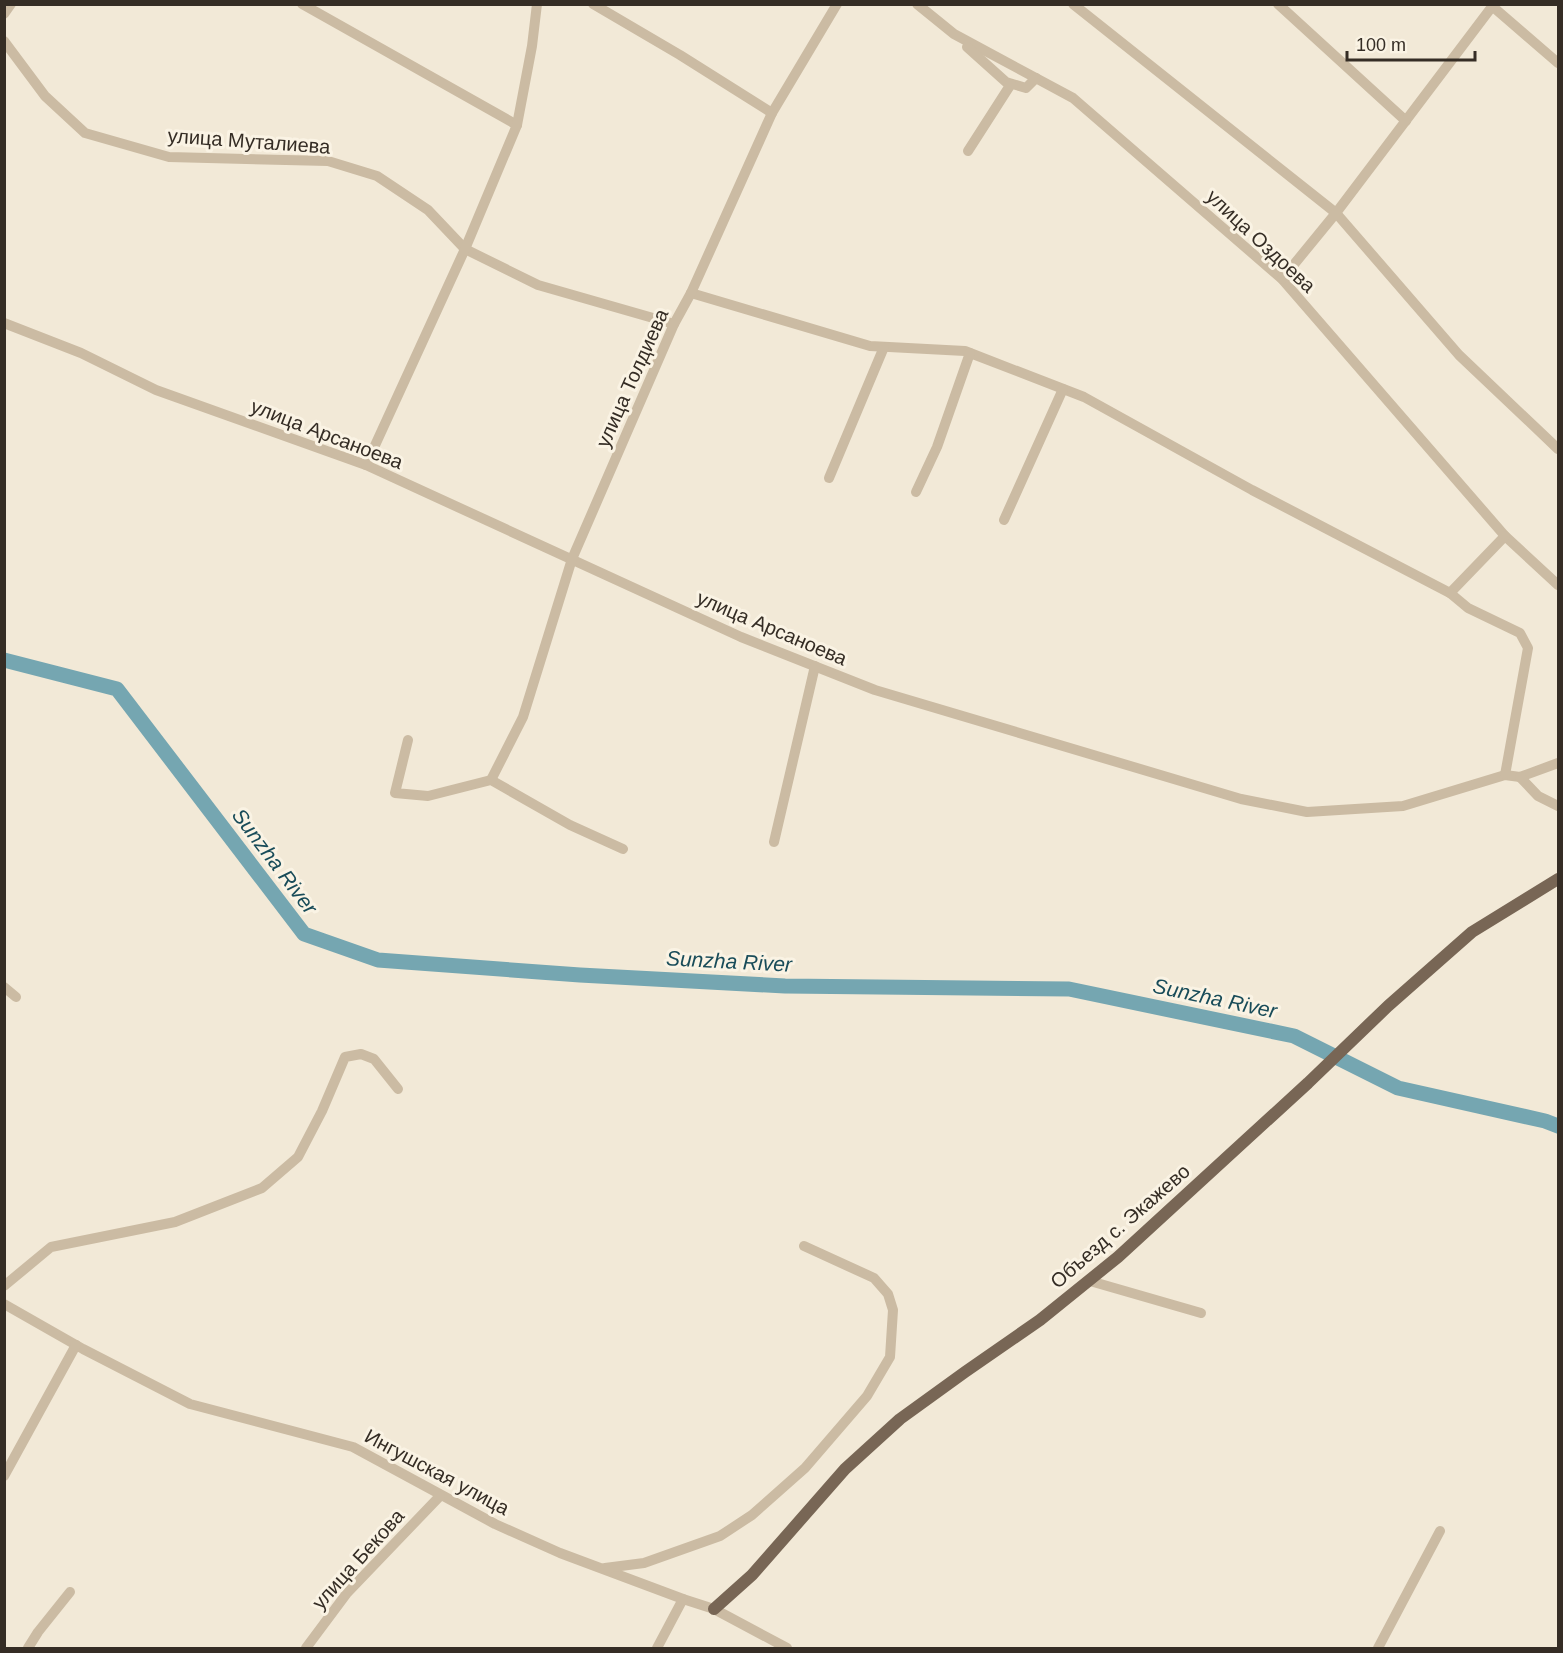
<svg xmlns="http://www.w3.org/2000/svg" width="1563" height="1653" font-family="Arial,sans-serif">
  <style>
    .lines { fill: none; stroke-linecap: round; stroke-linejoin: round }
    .river { stroke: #75a6b1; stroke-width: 15 }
    .minor { stroke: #cbbba3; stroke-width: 10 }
    .major { stroke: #786655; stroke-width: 12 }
    .labels { text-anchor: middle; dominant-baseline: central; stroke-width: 6; stroke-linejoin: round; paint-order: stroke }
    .street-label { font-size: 20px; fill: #352d25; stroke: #faf3e4 }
    .water-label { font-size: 21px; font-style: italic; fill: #194c59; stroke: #faf3e4 }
  </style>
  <rect width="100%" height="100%" fill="#f2e9d7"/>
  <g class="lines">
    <path class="river" d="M4,660L117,689L304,934L378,960L580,975L785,986L1069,989L1294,1036L1398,1088L1545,1121L1558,1126"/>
    <g class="minor">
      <path d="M302,4L517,125"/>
      <path d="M593,4L680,55L772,113"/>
      <path d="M917,4L954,34L1073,98L1282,279L1505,536L1558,585"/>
      <path d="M1073,4L1336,213L1459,355L1558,449"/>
      <path d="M1278,4L1406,121"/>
      <path d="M1492,6L1558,63"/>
      <path d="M4,14L11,4"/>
      <path d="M4,41L45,96L85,133L169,157L328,161L377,176L428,210L465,249L538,285L674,324"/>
      <path d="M967,47L1006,82L1026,88L1036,78"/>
      <path d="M968,151L1011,84"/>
      <path d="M1282,279L1336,213L1494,4"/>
      <path d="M691,293L870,346L965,351L1084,397L1252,490L1450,593L1505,536"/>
      <path d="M4,323L81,353L156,390L366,465L741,637L875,690L1241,799L1307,812L1403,806L1505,775L1520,777L1558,763"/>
      <path d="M366,465L465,249L517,125L532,46L537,4"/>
      <path d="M829,478L884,347"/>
      <path d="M916,492L937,447L970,353"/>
      <path d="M1004,520L1063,389"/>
      <path d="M1450,593L1468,608L1520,633L1528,648L1505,775"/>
      <path d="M408,740L395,793L428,796L491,780L570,825L623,849"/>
      <path d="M1520,777L1538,796L1558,806"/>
      <path d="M491,780L523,717L572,559L674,324L691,293L772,113L837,4"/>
      <path d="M774,842L815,666"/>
      <path d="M4,987L16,997"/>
      <path d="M1090,1281L1201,1313"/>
      <path d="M4,1286L51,1247L175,1222L262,1188L298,1157L322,1111L345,1057L361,1054L374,1059L398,1089"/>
      <path d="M4,1304L83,1349L190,1404L353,1447L495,1524L560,1553L683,1599L714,1609L787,1648"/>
      <path d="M4,1476L76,1345"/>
      <path d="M605,1568L644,1563L720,1536L752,1515L805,1468L867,1396L890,1357L893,1310L888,1294L874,1278L804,1246"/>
      <path d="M28,1648L38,1632L70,1592"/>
      <path d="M306,1648L347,1593L440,1496"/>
      <path d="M657,1648L683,1599"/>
      <path d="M1378,1648L1440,1531"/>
    </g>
    <path class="major" d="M714,1609L752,1575L845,1469L900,1419L965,1372L1040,1320L1118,1257L1308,1083L1388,1006L1472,932L1558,879"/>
  </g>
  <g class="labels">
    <g class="street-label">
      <text transform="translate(249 141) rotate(4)">улица Муталиева</text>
      <text transform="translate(1261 241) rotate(43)">улица Оздоева</text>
      <text transform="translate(632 378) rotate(-66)">улица Толдиева</text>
      <text transform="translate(327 434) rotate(21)">улица Арсаноева</text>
      <text transform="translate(772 628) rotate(23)">улица Арсаноева</text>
      <text transform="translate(1120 1226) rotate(-41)">Объезд с. Экажево</text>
      <text transform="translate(437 1472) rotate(28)">Ингушская улица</text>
      <text transform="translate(358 1559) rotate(-48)">улица Бекова</text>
    </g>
    <g class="water-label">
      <text transform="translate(275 861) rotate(53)">Sunzha River</text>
      <text transform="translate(729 961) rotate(3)">Sunzha River</text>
      <text transform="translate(1215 998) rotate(12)">Sunzha River</text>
    </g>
  </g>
  <rect width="1563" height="1653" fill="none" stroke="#352d25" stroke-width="12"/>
  <path d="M1347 51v9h128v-9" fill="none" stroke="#352d25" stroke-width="3"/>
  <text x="1356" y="51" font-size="18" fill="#352d25" stroke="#faf3e4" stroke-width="4.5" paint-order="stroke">100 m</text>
</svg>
